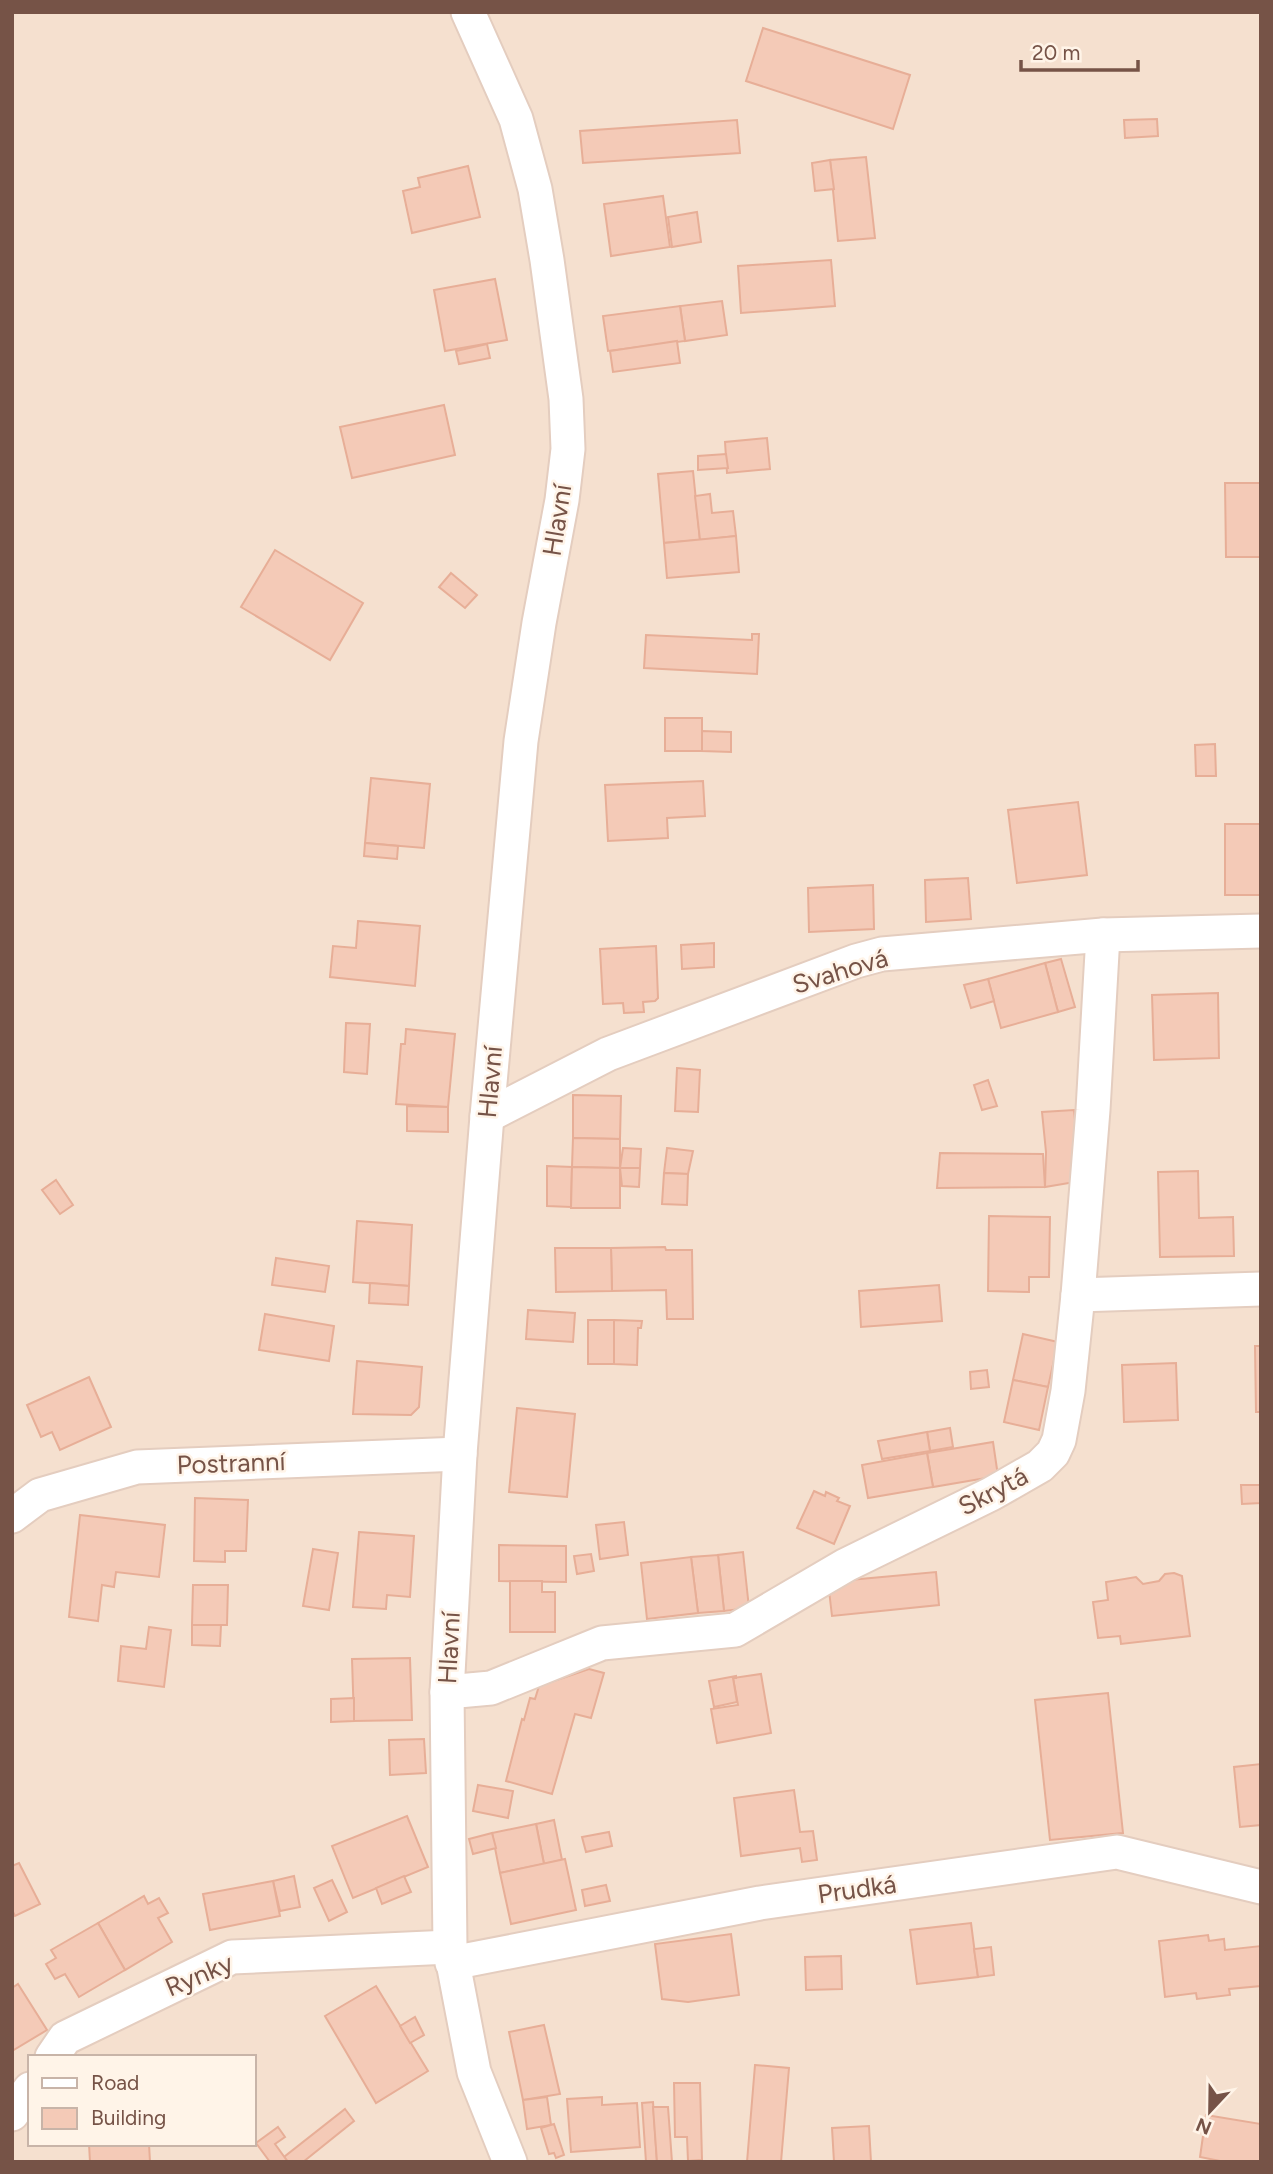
<svg xmlns="http://www.w3.org/2000/svg" width="1273" height="2174" font-family="Figtree,sans-serif">
  <style>
    .residential { fill: #f5e0cf; fill-rule: evenodd }
    .building { fill: #f4cab7; stroke: #e7ae97; stroke-width: 2 }
    .lines { fill: none; stroke-linecap: round; stroke-linejoin: round }
    .street-casing { stroke: #e4cdbf; stroke-width: 37 }
    .street { stroke: #fff; stroke-width: 33 }
    .labels { text-anchor: middle; dominant-baseline: central; stroke-width: 5; stroke-linejoin: round; paint-order: stroke }
    .street-label { font-size: 26px; fill: #765347; stroke: #fff4e8 }
  </style>
  <rect width="100%" height="100%" fill="#fdf0e1"/>
  <path class="residential" d="M12,12H1261V2162H12ZM30,2057H254V2144H30Z"/>
  <g class="building">
    <path d="M763,28L910,75L893,129L746,81Z"/>
    <path d="M1157,119L1158,136L1125,138L1124,120Z"/>
    <path d="M737,120L740,153L583,163L580,131Z"/>
    <path d="M866,157L875,238L838,241L830,160Z"/>
    <path d="M830,160L834,189L815,191L812,163Z"/>
    <path d="M468,166L480,217L412,233L403,191L420,187L418,178Z"/>
    <path d="M663,196L670,247L611,256L604,204Z"/>
    <path d="M697,212L701,242L672,247L668,217Z"/>
    <path d="M831,260L835,306L741,313L738,266Z"/>
    <path d="M495,279L507,340L445,351L434,290Z"/>
    <path d="M722,301L727,335L685,341L680,306Z"/>
    <path d="M680,306L685,341L608,351L603,316Z"/>
    <path d="M677,341L680,363L613,372L610,351Z"/>
    <path d="M487,344L490,358L459,364L456,351Z"/>
    <path d="M444,405L455,455L352,478L340,427Z"/>
    <path d="M767,438L770,469L727,473L725,442Z"/>
    <path d="M726,454L728,468L698,470V456Z"/>
    <path d="M693,471L700,540L664,543L658,474Z"/>
    <path d="M1225,483H1261V557H1226Z"/>
    <path d="M710,494L712,513L733,511L736,536L700,540L695,496Z"/>
    <path d="M736,536L739,572L667,578L664,543Z"/>
    <path d="M275,550L363,603L330,660L241,607Z"/>
    <path d="M451,573L477,595L465,608L439,587Z"/>
    <path d="M752,634H759L757,674L644,668L646,635L752,640Z"/>
    <rect x="665" y="718" width="37" height="33"/>
    <path d="M702,731L731,732V752L702,751Z"/>
    <path d="M1215,744L1216,776H1196L1195,745Z"/>
    <path d="M371,778L430,784L424,848L365,843Z"/>
    <path d="M703,781L705,816L667,818L668,838L608,841L605,785Z"/>
    <path d="M1078,802L1087,875L1017,883L1008,810Z"/>
    <rect x="1225" y="824" width="36" height="71"/>
    <path d="M365,843L398,846L397,859L364,856Z"/>
    <path d="M968,878L971,919L926,922L925,880Z"/>
    <path d="M873,885L874,929L809,932L808,888Z"/>
    <path d="M358,921L420,926L415,986L330,977L333,946L356,948Z"/>
    <path d="M714,943V967L682,969L681,945Z"/>
    <path d="M656,946L658,998L655,1001L643,1002L644,1012L624,1013L623,1003L603,1004L600,949Z"/>
    <path d="M1061,959L1075,1007L1058,1012L1045,963Z"/>
    <path d="M1045,963L1058,1012L1001,1028L988,979Z"/>
    <path d="M988,979L994,1001L971,1008L964,985Z"/>
    <path d="M1218,993L1219,1058L1154,1060L1152,995Z"/>
    <path d="M346,1023L370,1024L367,1074L344,1072Z"/>
    <path d="M406,1029L455,1034L448,1107L396,1104L401,1044H405Z"/>
    <path d="M677,1068L700,1070L698,1112L675,1111Z"/>
    <path d="M988,1080L997,1106L982,1110L974,1085Z"/>
    <path d="M573,1095L621,1096L620,1139L573,1138Z"/>
    <path d="M407,1106L448,1107V1132L407,1131Z"/>
    <path d="M1074,1110L1081,1181L1045,1187L1046,1152L1042,1112Z"/>
    <path d="M573,1138L620,1139V1168L572,1167Z"/>
    <path d="M623,1148L641,1149L640,1168H620Z"/>
    <path d="M667,1148L693,1151L688,1174L664,1173Z"/>
    <path d="M940,1153L1043,1154L1045,1187L937,1188Z"/>
    <path d="M547,1166L572,1167L571,1207L547,1206Z"/>
    <path d="M572,1167L620,1168V1208H571Z"/>
    <path d="M620,1168H640L639,1187L622,1186Z"/>
    <path d="M1198,1171L1199,1218L1233,1217L1234,1256L1160,1257L1158,1172Z"/>
    <path d="M664,1173L688,1174L687,1205L662,1204Z"/>
    <path d="M56,1180L73,1205L60,1214L42,1190Z"/>
    <path d="M989,1216L1050,1217L1049,1277H1029V1292L988,1291Z"/>
    <path d="M357,1221L412,1225L409,1286L353,1282Z"/>
    <path d="M665,1247L666,1250H692L693,1319H667L666,1290L612,1291L611,1248Z"/>
    <path d="M555,1248H611L612,1291L556,1292Z"/>
    <path d="M276,1258L329,1266L325,1292L272,1285Z"/>
    <path d="M370,1283L409,1286L408,1305L369,1303Z"/>
    <path d="M939,1285L942,1321L861,1327L859,1291Z"/>
    <path d="M528,1310L575,1313L573,1342L526,1339Z"/>
    <path d="M265,1314L334,1326L329,1361L259,1350Z"/>
    <rect x="588" y="1320" width="26" height="44"/>
    <path d="M614,1320L642,1321L641,1328H638L637,1365L614,1364Z"/>
    <path d="M1023,1334L1058,1342L1048,1387L1013,1380Z"/>
    <path d="M1255,1346H1261V1412H1256Z"/>
    <path d="M357,1361L422,1367L419,1407L411,1415L353,1414Z"/>
    <path d="M1176,1363L1178,1420L1124,1422L1122,1365Z"/>
    <path d="M987,1370L989,1387L971,1389L970,1372Z"/>
    <path d="M89,1377L111,1427L60,1450L52,1432L41,1437L27,1405Z"/>
    <path d="M1013,1380L1048,1387L1039,1430L1004,1422Z"/>
    <path d="M517,1408L575,1414L567,1497L509,1492Z"/>
    <path d="M950,1428L953,1447L930,1451L927,1432Z"/>
    <path d="M927,1432L930,1451L882,1459L878,1441Z"/>
    <path d="M993,1442L998,1476L933,1487L927,1453Z"/>
    <path d="M927,1453L933,1487L868,1498L862,1465Z"/>
    <path d="M1241,1485H1261V1503L1242,1504Z"/>
    <path d="M814,1491L825,1496L826,1492L839,1498L837,1501L850,1506L834,1544L797,1528Z"/>
    <path d="M195,1498L248,1500L246,1551H225V1562L194,1561Z"/>
    <path d="M80,1515L165,1525L159,1577L116,1572L114,1587L102,1585L98,1621L69,1617Z"/>
    <path d="M624,1522L628,1555L600,1559L596,1525Z"/>
    <path d="M359,1532L414,1536L410,1597L387,1595L386,1609L353,1607Z"/>
    <path d="M499,1545L566,1546V1582L499,1581Z"/>
    <path d="M313,1549L338,1553L329,1610L303,1606Z"/>
    <path d="M743,1552L749,1608L724,1611L718,1555Z"/>
    <path d="M591,1554L594,1571L577,1574L574,1556Z"/>
    <path d="M718,1555L724,1611L698,1613L691,1557Z"/>
    <path d="M691,1557L698,1613L647,1619L641,1563Z"/>
    <path d="M936,1572L939,1605L832,1616L828,1582Z"/>
    <path d="M1174,1573L1182,1576L1190,1636L1121,1644L1120,1636L1098,1638L1093,1602L1108,1600L1106,1582L1136,1577L1143,1584L1159,1581L1165,1574Z"/>
    <path d="M510,1581H542V1592H555V1632H510Z"/>
    <path d="M193,1585H228L227,1625H192Z"/>
    <path d="M192,1625H221L220,1646L192,1645Z"/>
    <path d="M149,1627L171,1630L164,1687L118,1681L121,1646L146,1649Z"/>
    <path d="M410,1658L412,1720L354,1721L352,1659Z"/>
    <path d="M589,1669L604,1673L591,1718L575,1714L552,1794L506,1781L522,1719L524,1720L530,1698L535,1699L539,1686Z"/>
    <path d="M761,1674L771,1733L717,1743L711,1709L738,1705L733,1678Z"/>
    <path d="M736,1676V1678H733L737,1702L714,1707L709,1681Z"/>
    <path d="M1108,1693L1123,1833L1050,1840L1035,1700Z"/>
    <path d="M354,1698V1721L331,1722V1699Z"/>
    <path d="M424,1739L426,1773L390,1775L389,1740Z"/>
    <path d="M1261,1764V1825L1240,1827L1234,1767Z"/>
    <path d="M478,1785L513,1791L508,1818L473,1811Z"/>
    <path d="M794,1790L800,1832L813,1831L817,1860L802,1862L800,1848L741,1856L734,1798Z"/>
    <path d="M407,1816L428,1867L353,1898L332,1846Z"/>
    <path d="M554,1820L562,1860L544,1864L536,1824Z"/>
    <path d="M536,1824L544,1864L500,1873L492,1833Z"/>
    <path d="M609,1832L612,1846L586,1852L582,1837Z"/>
    <path d="M492,1833L496,1848L473,1854L469,1839Z"/>
    <path d="M565,1859L576,1910L511,1924L500,1873Z"/>
    <path d="M19,1863L40,1904L15,1916L12,1910V1866Z"/>
    <path d="M294,1876L300,1907L280,1911L273,1881Z"/>
    <path d="M404,1876L411,1892L382,1904L376,1888Z"/>
    <path d="M332,1880L347,1912L329,1921L314,1888Z"/>
    <path d="M273,1881L280,1916L210,1930L203,1894Z"/>
    <path d="M606,1885L610,1901L585,1906L582,1890Z"/>
    <path d="M144,1896L148,1904L159,1898L168,1913L158,1918L172,1942L125,1970L98,1923Z"/>
    <path d="M98,1923L125,1970L79,1997L65,1974L55,1979L46,1964L56,1958L51,1950Z"/>
    <path d="M971,1923L978,1977L917,1984L910,1930Z"/>
    <path d="M731,1934L739,1995L688,2002L662,1999L655,1944Z"/>
    <path d="M1208,1935L1209,1941L1224,1939L1225,1950L1261,1946V1986L1229,1989L1230,1995L1197,1999L1196,1993L1165,1997L1159,1941Z"/>
    <path d="M991,1947L994,1975L978,1977L974,1949Z"/>
    <path d="M841,1956L842,1989L806,1990L805,1957Z"/>
    <path d="M18,1984L47,2030L12,2051V1988Z"/>
    <path d="M376,1986L428,2071L376,2103L325,2016Z"/>
    <path d="M415,2017L424,2035L410,2043L400,2026Z"/>
    <path d="M544,2025L560,2094L523,2100L509,2032Z"/>
    <path d="M755,2065L789,2068L781,2162H747Z"/>
    <path d="M674,2083H700L702,2160L688,2161L687,2137H675Z"/>
    <path d="M547,2097L551,2125L527,2129L523,2100Z"/>
    <path d="M602,2097V2105L637,2103L640,2147L571,2152L567,2099Z"/>
    <path d="M653,2102L657,2162H646L642,2103Z"/>
    <path d="M653,2107H668L672,2162H657Z"/>
    <path d="M345,2109L354,2121L303,2162H288L284,2157Z"/>
    <path d="M1206,2115L1261,2124V2162H1225L1200,2157Z"/>
    <path d="M554,2124L564,2155L556,2158L554,2153L549,2154L541,2128Z"/>
    <path d="M869,2126L871,2162H834L832,2128Z"/>
    <path d="M278,2127L285,2137L275,2144L288,2162H270L256,2143Z"/>
    <path d="M89,2144H149L150,2162H90Z"/>
  </g>
  <g class="lines">
    <g class="street-casing">
      <g id="street">
        <path d="M468,12L516,119L535,189L547,260L566,399L568,449L562,500L539,623L521,741L487,1116L460,1454L447,1692L450,1947L474,2072L510,2162"/>
        <path d="M487,1116L608,1054L856,961L882,954L1103,935L1261,931"/>
        <path d="M1078,1295L1261,1289"/>
        <path d="M12,1516L40,1495L137,1467L460,1454"/>
        <path d="M447,1692L491,1688L602,1643L735,1630L846,1565L991,1494L1040,1466L1053,1453L1059,1440L1068,1391L1078,1295L1093,1110L1103,935"/>
        <path d="M452,1963L760,1903L1117,1852L1261,1887"/>
        <path d="M52,2057L65,2038L232,1957L450,1947"/>
        <path d="M12,2114L30,2089"/>
      </g>
    </g>
    <use href="#street" class="street"/>
  </g>
  <g class="labels">
    <g class="street-label">
      <text transform="translate(557 520) rotate(-81)">Hlavní</text>
      <text transform="translate(840 971) rotate(-17)">Svahová</text>
      <text transform="translate(490 1082) rotate(-85)">Hlavní</text>
      <text transform="translate(231 1463) rotate(-2)">Postranní</text>
      <text transform="translate(993 1491) rotate(-28)">Skrytá</text>
      <text transform="translate(449 1648) rotate(-87)">Hlavní</text>
      <text transform="translate(857 1889) rotate(-8)">Prudká</text>
      <text transform="translate(199 1975) rotate(-23)">Rynky</text>
    </g>
  </g>
  <rect width="1273" height="2174" fill="none" stroke="#765347" stroke-width="28"/>
  <rect x="28" y="2055" width="228" height="91" fill="#fff4e8" stroke="#c8b4a8" stroke-width="2"/>
  <rect x="42" y="2078" width="35" height="10" fill="#ffffff" stroke="#c8b4a8" stroke-width="2"/>
  <text x="91" y="2090" font-size="21" fill="#765347">Road</text>
  <rect x="42" y="2108" width="35" height="21" fill="#f4cab7" stroke="#c8b4a8" stroke-width="2"/>
  <text x="91" y="2125" font-size="21" fill="#765347">Building</text>
  <g transform="translate(1210 2111) rotate(202)" stroke="#fff4e8" stroke-width="5" paint-order="stroke">
  <path d="M0-5L12 26L0 18L-12 26Z" fill="#765347"/>
  <text y="-10" font-size="19" font-weight="bold" text-anchor="middle" fill="#765347">N</text>
  </g>
  <path d="M1021 60v10h117v-10" fill="none" stroke="#765347" stroke-width="3.5"/>
  <text x="1032" y="60" font-size="21" fill="#765347" stroke="#fff4e8" stroke-width="5" paint-order="stroke">20 m</text>
</svg>
